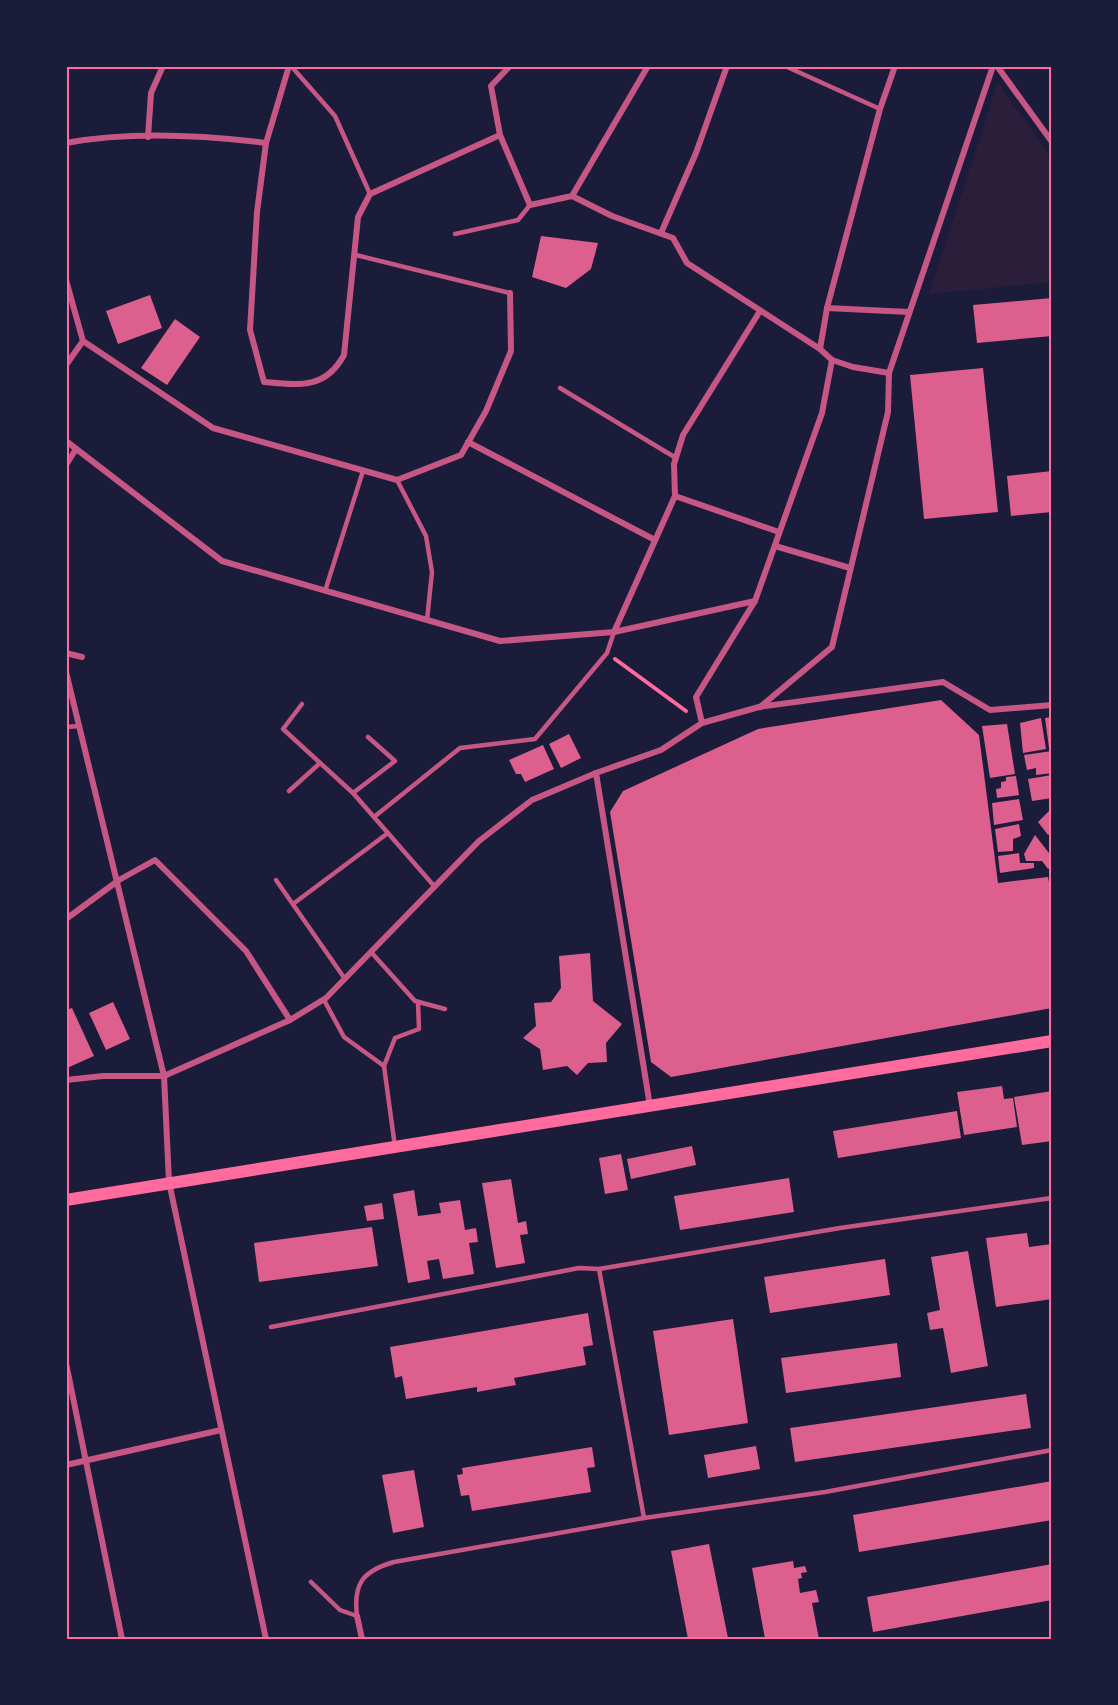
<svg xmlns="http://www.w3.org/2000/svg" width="1118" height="1705" font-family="Raleway,sans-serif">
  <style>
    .green { fill: #2a1e3b }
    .building { fill: #dd5f8e }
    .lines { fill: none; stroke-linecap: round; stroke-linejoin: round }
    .path { stroke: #ff6b9d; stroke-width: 4 }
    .service { stroke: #c65784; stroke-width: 4.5 }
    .minor { stroke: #c65784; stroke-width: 6 }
    .secondary { stroke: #ff6b9d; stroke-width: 12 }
    .neatline { fill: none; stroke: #ff6b9d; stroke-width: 2 }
  </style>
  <rect width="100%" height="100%" fill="#1b1b3a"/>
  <path class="green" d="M998,82L1052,160V282L929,294Z"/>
  <g class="building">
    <path d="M541,236L598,243L591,269L566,288L532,277Z"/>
    <path d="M150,295L162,328L118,344L106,311Z"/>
    <path d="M1052,298V336L977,343L973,305Z"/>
    <path d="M175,319L200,337L167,385L141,368Z"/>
    <path d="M983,368L998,512L924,519L910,375Z"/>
    <path d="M1052,471V512L1011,516L1007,476Z"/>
    <path d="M941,700L979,735L998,883L1048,877L1052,899V1008L671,1077L651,1062L610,812L623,791L758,729Z"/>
    <path d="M1052,717V747L1049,748L1045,718Z"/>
    <path d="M1041,718L1046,749L1023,753L1020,723Z"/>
    <path d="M1007,724L1015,774L990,778L982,726Z"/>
    <path d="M569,734L581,758L561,768L549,744Z"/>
    <path d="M543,745L554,769L525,782L521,774H516L509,760Z"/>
    <path d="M1052,751V773L1036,775V768L1027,770L1024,755Z"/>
    <path d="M1052,775V798L1032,801L1028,779Z"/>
    <path d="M1016,776L1019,795L997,798L996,789L1001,788V782L1006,781V777Z"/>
    <path d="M1019,799L1023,820L994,825L992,803Z"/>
    <path d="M1052,808V832L1048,835L1038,822Z"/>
    <path d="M1019,824L1021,836L1013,839V851L998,852L995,829Z"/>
    <path d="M1035,835L1052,857V867L1048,869L1042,861H1026L1024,854Z"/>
    <path d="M1019,853L1020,863H1034V868L1000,873L998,856Z"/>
    <path d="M590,953L593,1001L622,1024L606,1043L607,1062L588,1063L577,1075L567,1066L543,1070L540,1049L523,1038L536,1026L534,1003L551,1002L561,988L559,956Z"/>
    <path d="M113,1002L130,1039L106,1050L89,1013Z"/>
    <path d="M72,1008L94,1056L67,1068L66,1010Z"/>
    <path d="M1002,1086L1004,1099L1013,1098L1017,1127L964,1135L957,1092Z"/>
    <path d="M1052,1091V1141L1022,1145L1014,1097Z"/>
    <path d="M957,1111L961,1138L838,1158L833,1131Z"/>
    <path d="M692,1146L696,1165L631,1179L627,1159Z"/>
    <path d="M621,1154L628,1190L605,1194L599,1158Z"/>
    <path d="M789,1178L794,1212L680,1230L674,1196Z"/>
    <path d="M511,1179L518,1223L526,1221L528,1234L520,1235L525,1263L496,1268L482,1183Z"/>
    <path d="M414,1190L418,1216L441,1213L439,1203L460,1200L465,1230L476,1228L478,1242L469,1243L474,1274L443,1279L439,1259L427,1261L430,1279L408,1283L393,1194Z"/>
    <path d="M382,1203L384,1219L367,1221L364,1206Z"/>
    <path d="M372,1227L378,1266L259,1282L254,1243Z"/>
    <path d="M1027,1233L1029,1247L1052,1244V1299L996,1307L986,1238Z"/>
    <path d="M968,1251L988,1366L951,1373L943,1328L930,1330L927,1313L940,1310L931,1257Z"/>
    <path d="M885,1259L890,1295L770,1313L764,1277Z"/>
    <path d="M588,1313L593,1345L583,1347L586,1365L514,1378L516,1385L477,1392V1387L406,1399L402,1376L395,1378L390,1347Z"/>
    <path d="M733,1319L748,1423L669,1435L653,1331Z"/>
    <path d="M897,1343L901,1377L786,1393L781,1358Z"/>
    <path d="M1026,1394L1031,1428L795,1462L790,1428Z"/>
    <path d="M756,1446L760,1469L708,1478L704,1455Z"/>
    <path d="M592,1447L595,1467L587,1468L591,1492L472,1511L469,1495L461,1496L457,1475L463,1474L462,1468Z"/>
    <path d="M414,1470L424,1527L393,1533L382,1475Z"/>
    <path d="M1052,1481V1520L859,1552L853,1515Z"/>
    <path d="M709,1544L728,1638L688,1639L671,1551Z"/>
    <path d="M793,1561L794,1568L805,1566L807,1572L801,1573L802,1578L798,1579L800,1593L816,1590L819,1602L812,1603L819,1639H765L752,1568Z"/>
    <path d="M1052,1564V1600L873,1632L867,1597Z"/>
  </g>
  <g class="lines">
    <path class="path" d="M615,659L686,711"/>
    <g class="service">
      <path d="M291,66L335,116L370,194"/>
      <path d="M785,66L880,109"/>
      <path d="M455,234L518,220L530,205"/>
      <path d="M356,255L510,293"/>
      <path d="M560,388L676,458"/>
      <path d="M397,480L426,536L432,572L427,620"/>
      <path d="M325,591L363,471"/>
      <path d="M302,704L283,729L353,793L435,887"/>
      <path d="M66,727L80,726"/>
      <path d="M289,791L320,763"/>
      <path d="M353,793L395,761L368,737"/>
      <path d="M374,817L460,748L535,739L607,653L614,632"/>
      <path d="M276,880L345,979"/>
      <path d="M293,904L388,833"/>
      <path d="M371,952L415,1001L445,1009"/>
      <path d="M324,1000L344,1037L384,1066L395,1147"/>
      <path d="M384,1066L395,1038L419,1029L418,1002"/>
      <path d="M599,1269L644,1518"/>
      <path d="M271,1327L579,1268L599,1269L840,1228L1052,1198"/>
      <path d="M311,1582L340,1610L357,1616C353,1583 363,1571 394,1562L644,1518L825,1492L1052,1450"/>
    </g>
    <g class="minor">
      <path d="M289,66L266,143L257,212L250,330L264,382C298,385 325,390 344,355L358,217L370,194L500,135"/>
      <path d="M510,66L491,86L500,135L530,205L572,196L648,66"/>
      <path d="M997,66L1052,142"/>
      <path d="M148,137L151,93L163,66"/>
      <path d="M66,143C130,131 202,135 266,143"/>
      <path d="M572,196L612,216L673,238L687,263L820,349"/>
      <path d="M661,233L696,153L727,66"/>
      <path d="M66,280L83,341L213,428L397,480L461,455L486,411L511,351L510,293"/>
      <path d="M827,308L909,312"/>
      <path d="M832,360L853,367L889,373"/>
      <path d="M66,365L83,341"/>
      <path d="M66,441L222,561L500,641L614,632L755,601"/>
      <path d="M468,442L655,540"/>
      <path d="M66,465L76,449"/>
      <path d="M675,496L779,532"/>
      <path d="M775,546L850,568"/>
      <path d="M614,632L675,496L674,464L683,435L760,311"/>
      <path d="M66,653L82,657"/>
      <path d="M66,672L164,1076L169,1182L266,1639"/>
      <path d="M760,707L832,647L888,412L889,373L993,66"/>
      <path d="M702,723L696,697L755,601L822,413L832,360L820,349L827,308L880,109L895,66"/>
      <path d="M596,773L650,1106"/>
      <path d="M66,919L119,880L155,860L246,951L290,1020"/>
      <path d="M66,1080L103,1076H164L290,1020L326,998L479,841L532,800L596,773L661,750L702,723L759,707L943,682L990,710L1052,705"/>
      <path d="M66,1363L122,1639"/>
      <path d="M66,1465L221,1430"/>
      <path d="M357,1616L362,1639"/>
    </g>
    <path class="secondary" d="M66,1200L1052,1041"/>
  </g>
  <rect width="1118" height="1705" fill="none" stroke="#1b1b3a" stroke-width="135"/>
  <rect x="68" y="68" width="982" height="1570" class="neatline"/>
</svg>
